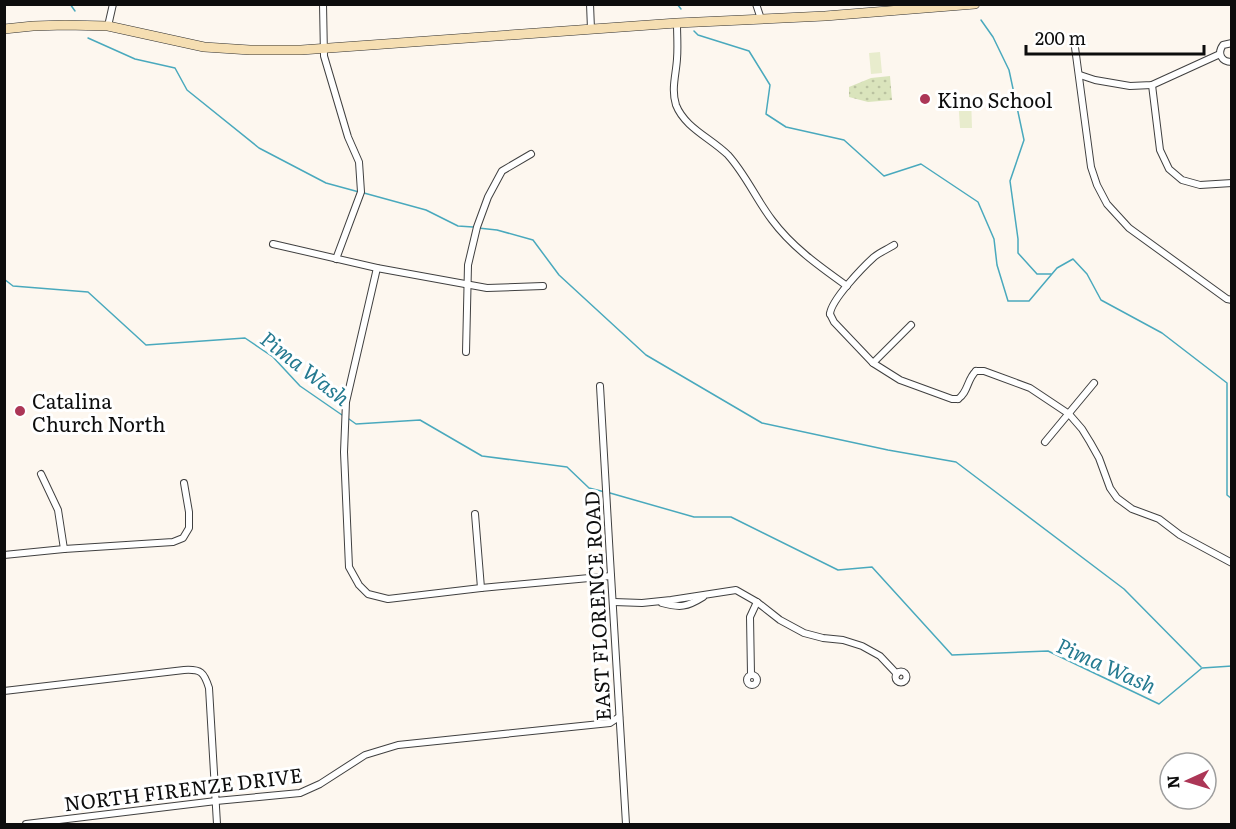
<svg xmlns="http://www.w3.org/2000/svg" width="1236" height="829" font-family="Literata,serif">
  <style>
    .park { fill: url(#park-dots) }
    .pitch { fill: #e8eccd }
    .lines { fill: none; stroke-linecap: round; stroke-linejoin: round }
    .stream { stroke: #49a9bd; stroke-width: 1.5 }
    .street-casing { stroke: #404040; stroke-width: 8 }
    .secondary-casing { stroke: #2f2f2f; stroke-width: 10 }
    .street { stroke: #fff; stroke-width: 6 }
    .secondary { stroke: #f5deb2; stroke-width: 9 }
    .poi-dot { fill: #ac3656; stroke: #fff; stroke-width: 2 }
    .labels { text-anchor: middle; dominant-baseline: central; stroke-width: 6; stroke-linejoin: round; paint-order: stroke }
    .poi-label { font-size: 20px; fill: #0d0d0d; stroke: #fff; text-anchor: start }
    .street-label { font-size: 20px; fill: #0d0d0d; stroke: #fff }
    .water-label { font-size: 21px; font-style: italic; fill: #257a90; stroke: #fff }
  </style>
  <defs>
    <pattern id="park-dots" width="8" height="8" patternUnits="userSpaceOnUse" patternTransform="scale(1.5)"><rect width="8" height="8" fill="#dae4bc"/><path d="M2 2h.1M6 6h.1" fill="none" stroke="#bac2a0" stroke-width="1.8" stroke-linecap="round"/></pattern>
  </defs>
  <rect width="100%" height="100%" fill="#fdf7ef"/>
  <path class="park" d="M890,76L892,100L868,102L849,97V87L871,78Z"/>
  <g class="pitch">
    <path d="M880,52L882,73L871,74L869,53Z"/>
    <path d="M971,97L972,128H960L958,98Z"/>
  </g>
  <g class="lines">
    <g class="stream">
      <path d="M70,4L75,11"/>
      <path d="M677,4L681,9"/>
      <path d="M981,20L993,37L1009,70L1024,140L1010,181L1018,239V253L1037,274H1051"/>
      <path d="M694,31L698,35L749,51L770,85L766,114L786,127L844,140L884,176L921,164L978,202L994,239L997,265L1008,301H1029L1057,268L1073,259L1087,274L1101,300L1162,333L1227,383V495L1232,499"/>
      <path d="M88,38L135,59L175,68L187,90L259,148L326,183L359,192"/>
      <path d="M364,193L426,210L458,226L473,227"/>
      <path d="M478,228L497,230L533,240L559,275L646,355L762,423L888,450L956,462L1124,589L1201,667"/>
      <path d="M4,279L13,286L88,292L146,345L245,338L273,357L300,386L342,415"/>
      <path d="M349,419L356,424L420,420L482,456L567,467L589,488L605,492"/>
      <path d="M610,493L694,517H731L838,570L872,567L952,655L1048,651L1159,704L1202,668L1232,666"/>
    </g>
    <g class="street-casing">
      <g id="street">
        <path d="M323,4L324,56L348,137L359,162L361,192L336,259"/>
        <path d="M590,4L591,29"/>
        <path d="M756,4L761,19"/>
        <path d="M677,23C677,35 678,47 677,59C676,75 671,89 676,105C685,128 711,138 728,155C746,175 756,199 772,220C792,247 819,266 847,286"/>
        <path d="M108,26L113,4"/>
        <path d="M1074,40L1091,167L1097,185L1107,204L1129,228L1227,299L1232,300"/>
        <path d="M1232,43L1223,45C1217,53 1221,62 1232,62"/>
        <path d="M1080,75L1095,80L1130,86L1152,85L1220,54"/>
        <path d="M1152,85L1160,150L1169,169L1182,180L1200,185L1232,183"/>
        <path d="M273,244L377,268L487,288L543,286"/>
        <path d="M377,268L346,402L344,452L349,567L359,585L368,594L388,599L481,588L611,576"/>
        <path d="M830,314L834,322L873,363L900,380L952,399H958"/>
        <path d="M830,314C831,300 863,267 874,257C880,252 888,249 894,245"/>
        <path d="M466,352L468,265L477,227L488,197L502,171L531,154"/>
        <path d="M873,363L911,325"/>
        <path d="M976,371H984L1030,388L1069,414L1082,429L1090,442L1099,458L1110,488L1117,498L1132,509L1159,519L1180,535L1232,563"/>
        <path d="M600,386C609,532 616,678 626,824"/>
        <path d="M958,399C968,393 967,379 976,371"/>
        <path d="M1045,442L1094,383"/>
        <path d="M41,474L58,510L64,549"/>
        <path d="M475,514L481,588"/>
        <path d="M4,555L64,549L173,542L183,538L189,528V512L184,483"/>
        <path d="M614,602L642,603L671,600L736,590L757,602L780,620L804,633L823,638L843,640L862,646L880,656L897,674"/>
        <path d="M662,603C680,608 687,607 703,597"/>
        <circle cx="901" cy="677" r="5.5"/>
        <path d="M751,674L750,617L757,602"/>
        <circle cx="752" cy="680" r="5"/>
        <path d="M4,691L184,670C201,669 204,672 209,688L217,824"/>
        <path d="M26,824L216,801L300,793L320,784L365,755L398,745L610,723L619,717"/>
      </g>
    </g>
    <g class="secondary-casing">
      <path id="secondary" d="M4,29L33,26L65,25L108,26L204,47L250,50H301L677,23L825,16L975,4"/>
    </g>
    <use href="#street" class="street"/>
    <use href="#secondary" class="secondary"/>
  </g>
  <g class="poi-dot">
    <circle cx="925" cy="99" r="6"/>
    <circle cx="20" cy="411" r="6"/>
  </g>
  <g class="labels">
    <g class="poi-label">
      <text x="937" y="99">Kino School</text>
      <text x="32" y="400">Catalina<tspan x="32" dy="23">Church North</tspan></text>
    </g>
    <g class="street-label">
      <text transform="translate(596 606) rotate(-93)">EAST FLORENCE ROAD</text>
      <text transform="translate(183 788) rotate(-7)">NORTH FIRENZE DRIVE</text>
    </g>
    <g class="water-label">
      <text transform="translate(306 367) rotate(38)">Pima Wash</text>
      <text transform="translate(1107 664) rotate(24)">Pima Wash</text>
    </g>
  </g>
  <rect width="1236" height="829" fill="none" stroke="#0d0d0d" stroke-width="12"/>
  <g transform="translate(1188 781) rotate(266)"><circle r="28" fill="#ffffff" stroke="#9e9e9e" stroke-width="1.5"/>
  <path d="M0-4.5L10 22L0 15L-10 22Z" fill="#ac3656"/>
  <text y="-9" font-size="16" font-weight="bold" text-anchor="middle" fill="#0d0d0d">N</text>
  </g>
  <path d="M1026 45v9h178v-9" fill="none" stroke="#0d0d0d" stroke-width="3"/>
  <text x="1035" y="45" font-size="18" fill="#0d0d0d" stroke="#ffffff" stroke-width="4.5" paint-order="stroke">200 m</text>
</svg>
